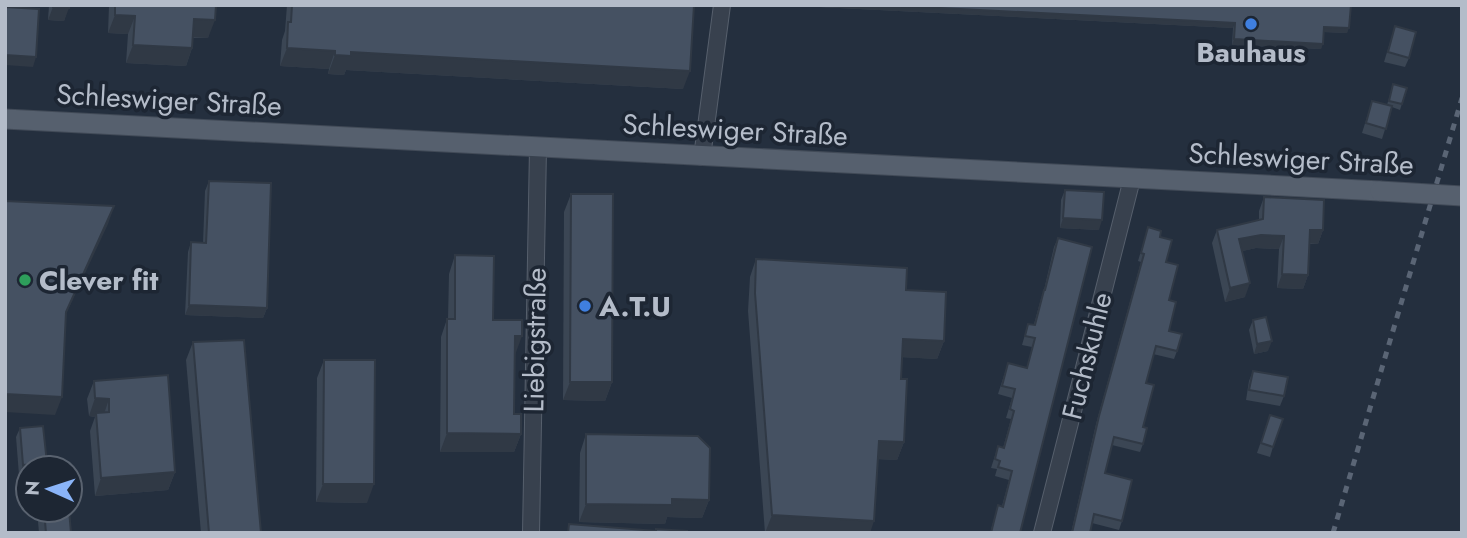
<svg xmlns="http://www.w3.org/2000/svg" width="1467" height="538" font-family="Jost,sans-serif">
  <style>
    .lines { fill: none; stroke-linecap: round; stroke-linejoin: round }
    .minor-casing { stroke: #565f6c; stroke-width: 18 }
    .major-casing { stroke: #414a57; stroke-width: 21 }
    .minor { stroke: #38414e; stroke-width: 16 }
    .major { stroke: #56606e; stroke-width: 19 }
    .rail { stroke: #5a6575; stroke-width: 5; stroke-dasharray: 7 7; stroke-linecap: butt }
    .major-bridge-casing { stroke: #414a57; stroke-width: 21; stroke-linecap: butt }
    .major-bridge { stroke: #56606e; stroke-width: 19 }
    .wall { fill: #3b4654 }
    .shaded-wall { fill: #303945 }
    .building { fill: #455162; stroke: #303945; stroke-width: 2 }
    .shop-dot { fill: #3f7fe0; stroke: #1d2633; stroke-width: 2.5 }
    .leisure-dot { fill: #2e9e5b; stroke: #1d2633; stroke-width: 2.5 }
    .labels { text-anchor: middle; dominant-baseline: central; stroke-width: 7; stroke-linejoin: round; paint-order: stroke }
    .poi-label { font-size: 28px; font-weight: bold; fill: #b4bcc9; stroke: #1d2633; text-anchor: start }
    .street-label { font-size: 28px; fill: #b4bcc9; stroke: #1d2633 }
  </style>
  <rect width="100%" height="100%" fill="#242f3e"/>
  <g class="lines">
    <g class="minor-casing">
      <g id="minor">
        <path d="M702,157L722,5"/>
        <path d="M531,533L538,148"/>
        <path d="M1042,533L1132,179"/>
      </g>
    </g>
    <g class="major-casing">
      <path id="major" d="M5,119L1380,191"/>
    </g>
    <use href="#minor" class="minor"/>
    <use href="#major" class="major"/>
    <path class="rail" d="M1333,533L1462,98"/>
    <g class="major-bridge-casing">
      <path id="major-bridge" d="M1380,191L1462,196"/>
    </g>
    <use href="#major-bridge" class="major-bridge"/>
  </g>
  <g class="wall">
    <path d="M49,5H69L64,21L48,20Z"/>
    <path d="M109,5H216L208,38H193L192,48L186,66L126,63L128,34L108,33Z"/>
    <path d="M287,5H694L683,89L346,70L344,75L328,74L329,69L280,66L282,40L285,31Z"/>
    <path d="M779,5H1351L1347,33L1324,32L1321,49L1232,45L1233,28Z"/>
    <path d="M1395,26L1409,58L1405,67L1384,62Z"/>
    <path d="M1393,84L1407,88L1400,110L1392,107L1382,139L1362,133L1372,101L1387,105Z"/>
    <path d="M209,181L267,308L263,318L185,315L188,252L191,242L203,243L205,191Z"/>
    <path d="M1065,190L1099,230L1060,228L1061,200Z"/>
    <path d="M571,194L612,382L605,401L563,400L564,212Z"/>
    <path d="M1264,197L1323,230L1318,244H1309L1308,275L1303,289L1277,288L1279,249L1256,248L1242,251L1245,297L1225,302L1212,243L1217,230L1259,220V211Z"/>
    <path d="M1148,227L1160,237L1166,262L1169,300V331L1177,351L1174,359L1153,354L1146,383L1143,427V444L1140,452L1112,445L1105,473L1122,521L1119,530L1092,523L1090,533H1071L1096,424L1141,262L1138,261Z"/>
    <path d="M1058,238L1020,533H990L998,505L1002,506L1009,480L995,476L997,469L991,468L998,446L1003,448L1011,419L1006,418L1012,398L998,394L1008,363L1027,368L1032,347L1022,345L1028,324H1034L1041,299L1044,290L1054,247Z"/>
    <path d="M455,255L515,355L514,414L521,434L514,452H440L441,337L447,319H448L449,274Z"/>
    <path d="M756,259L906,290L944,341L937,359L902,357L901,379L904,442L897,460L878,459L870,533H765L748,311L750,277Z"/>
    <path d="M1253,320L1268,351L1254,354L1249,330Z"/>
    <path d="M193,342L261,533H201L186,360Z"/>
    <path d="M324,360L367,503L316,502L317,378Z"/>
    <path d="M1253,371L1284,396L1280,406L1246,400L1249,381Z"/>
    <path d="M94,381L175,472L168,490L95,496L90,431L95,417L89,416L87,399Z"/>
    <path d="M1270,415L1273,447L1270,457L1257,453Z"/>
    <path d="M20,428L45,468L19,475L16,437Z"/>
    <path d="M586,434L709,500L702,518L667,517L665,524L579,522L580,453Z"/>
    <path d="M37,510H69L71,533H39Z"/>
  </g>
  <g class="shaded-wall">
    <path d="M779,5H882L1235,23L1233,28Z"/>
    <path d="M53,7L69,8L64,21L48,20Z"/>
    <path d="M115,15L135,16L128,34L108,33Z"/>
    <path d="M194,19L215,20L208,38L187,37Z"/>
    <path d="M1324,27L1349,28L1347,33L1322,32Z"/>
    <path d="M1234,39L1323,44L1321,49L1232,45Z"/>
    <path d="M133,45L192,48L186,66L126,63Z"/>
    <path d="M287,48L335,51L329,69L280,66Z"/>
    <path d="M351,52L690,71L683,89L346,70L344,75L328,74L335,55Z"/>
    <path d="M5,55L36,57L33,67L5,65Z"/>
    <path d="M114,206L108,224L59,329L66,312Z"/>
    <path d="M1063,218L1102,220L1099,230L1060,228Z"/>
    <path d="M1310,230H1323L1318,244L1305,243Z"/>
    <path d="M1261,235L1284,236L1279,249L1256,248L1234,253L1239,239Z"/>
    <path d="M1282,274L1308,275L1303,289L1277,288Z"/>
    <path d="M1250,283L1245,297L1225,302L1230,288Z"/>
    <path d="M189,305L267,308L263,318L185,315Z"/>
    <path d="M515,336H522L515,355Z"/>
    <path d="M903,339L944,341L937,359L897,357Z"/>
    <path d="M1272,341L1268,351L1254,354L1257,344Z"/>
    <path d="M570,382H612L605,401L563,400Z"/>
    <path d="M5,394L62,397L55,415L5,412Z"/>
    <path d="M95,398L109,399L103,417L96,413L95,417L89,416Z"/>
    <path d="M447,433L521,434L514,452H440Z"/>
    <path d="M879,441L904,442L897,460L872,459Z"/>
    <path d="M47,463L45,468H28V474L19,475L23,465Z"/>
    <path d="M175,472L168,490L95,496L101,478Z"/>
    <path d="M323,484H374L367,503L316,502Z"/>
    <path d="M672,499L709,500L702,518L667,517L665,524L579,522L586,504Z"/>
    <path d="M772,515L874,521L870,533H765Z"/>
  </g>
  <g class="building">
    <path d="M53,5H69V8L53,7Z"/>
    <path d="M115,5H216L215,20L194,19L192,48L133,45L135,16L115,15Z"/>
    <path d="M292,5H694L690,71L351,52V56L335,55V51L287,48L288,22H291Z"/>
    <path d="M882,5H1351L1349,28L1324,27L1323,44L1234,39L1235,23Z"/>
    <path d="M5,7L39,9L36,57L5,55Z"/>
    <path d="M1395,26L1416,32L1409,58L1388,52Z"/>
    <path d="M1393,84L1407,88L1402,104L1389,101Z"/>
    <path d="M1372,101L1392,106L1386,129L1366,123Z"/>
    <path d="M209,181L271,183L267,308L189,305L191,242L206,243Z"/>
    <path d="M1065,190L1104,192L1102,220L1063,218Z"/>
    <path d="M571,194H613L612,382H570Z"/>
    <path d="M1264,197L1324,200L1323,230H1310L1308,275L1282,274L1284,236L1261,235L1239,239L1250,283L1230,288L1217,230L1263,219Z"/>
    <path d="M5,201L114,206L66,312L62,397L5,394Z"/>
    <path d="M1148,227L1161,231L1160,237L1172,240L1166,262L1178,265L1169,300L1176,302L1169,331L1182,334L1177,351L1156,346L1146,383L1154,385L1143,427L1147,428L1143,444L1114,437L1105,473L1132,480L1122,521L1094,514L1090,533H1072L1099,416L1144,254L1141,253Z"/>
    <path d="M1058,238L1092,247L1020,533H991L998,505L1003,507L1012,471L998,467L1000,461L995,459L998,446L1004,448L1014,411L1010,409L1015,389L1002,386L1008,363L1027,368L1035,338L1025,336L1028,324L1035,325L1044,290H1045Z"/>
    <path d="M455,255L494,256L493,320H522V336H515L514,414H521V434L447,433V319H455Z"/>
    <path d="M756,259L907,268L906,290L946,292L944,341L903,339L901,379H907L904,442L879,441L874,521L772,515L755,293Z"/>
    <path d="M1266,317L1272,341L1257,344L1253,320Z"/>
    <path d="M244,340L261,533H209L193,342Z"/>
    <path d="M324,360H375L374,484H323Z"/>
    <path d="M1253,371L1288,377L1284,396L1249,390Z"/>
    <path d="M168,375L175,472L101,478L96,413L109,412V399L95,398L94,381Z"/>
    <path d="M1270,415L1283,419L1273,447L1261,443Z"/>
    <path d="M43,426L47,463L23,465L20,428Z"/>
    <path d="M586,434L698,436L710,448L709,500L672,499V505L586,504Z"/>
    <path d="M44,510H69L71,533H46Z"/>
    <path d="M569,524L656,531V529L687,531V533H568Z"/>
  </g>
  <g class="shop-dot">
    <circle cx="1251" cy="24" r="7"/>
    <circle cx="585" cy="306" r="7"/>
  </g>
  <circle class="leisure-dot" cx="25" cy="280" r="7"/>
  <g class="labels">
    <g class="poi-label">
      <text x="1251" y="52" text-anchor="middle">Bauhaus</text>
      <text x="39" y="280">Clever fit</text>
      <text x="599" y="306">A.T.U</text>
    </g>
    <g class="street-label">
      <text transform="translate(169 100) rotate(3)">Schleswiger Straße</text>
      <text transform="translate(735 130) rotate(3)">Schleswiger Straße</text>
      <text transform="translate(1301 159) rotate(3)">Schleswiger Straße</text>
      <text transform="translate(535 340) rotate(-89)">Liebigstraße</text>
      <text transform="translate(1087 356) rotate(-76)">Fuchskuhle</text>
    </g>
  </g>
  <rect width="1467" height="538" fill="none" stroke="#b4bcc9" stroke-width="14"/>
  <g transform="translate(49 489) rotate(273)"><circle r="33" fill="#1d2633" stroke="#59626f" stroke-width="2"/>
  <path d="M0-5L12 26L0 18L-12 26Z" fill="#8ab4f8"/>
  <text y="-10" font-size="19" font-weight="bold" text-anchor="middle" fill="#b4bcc9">N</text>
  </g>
</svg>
